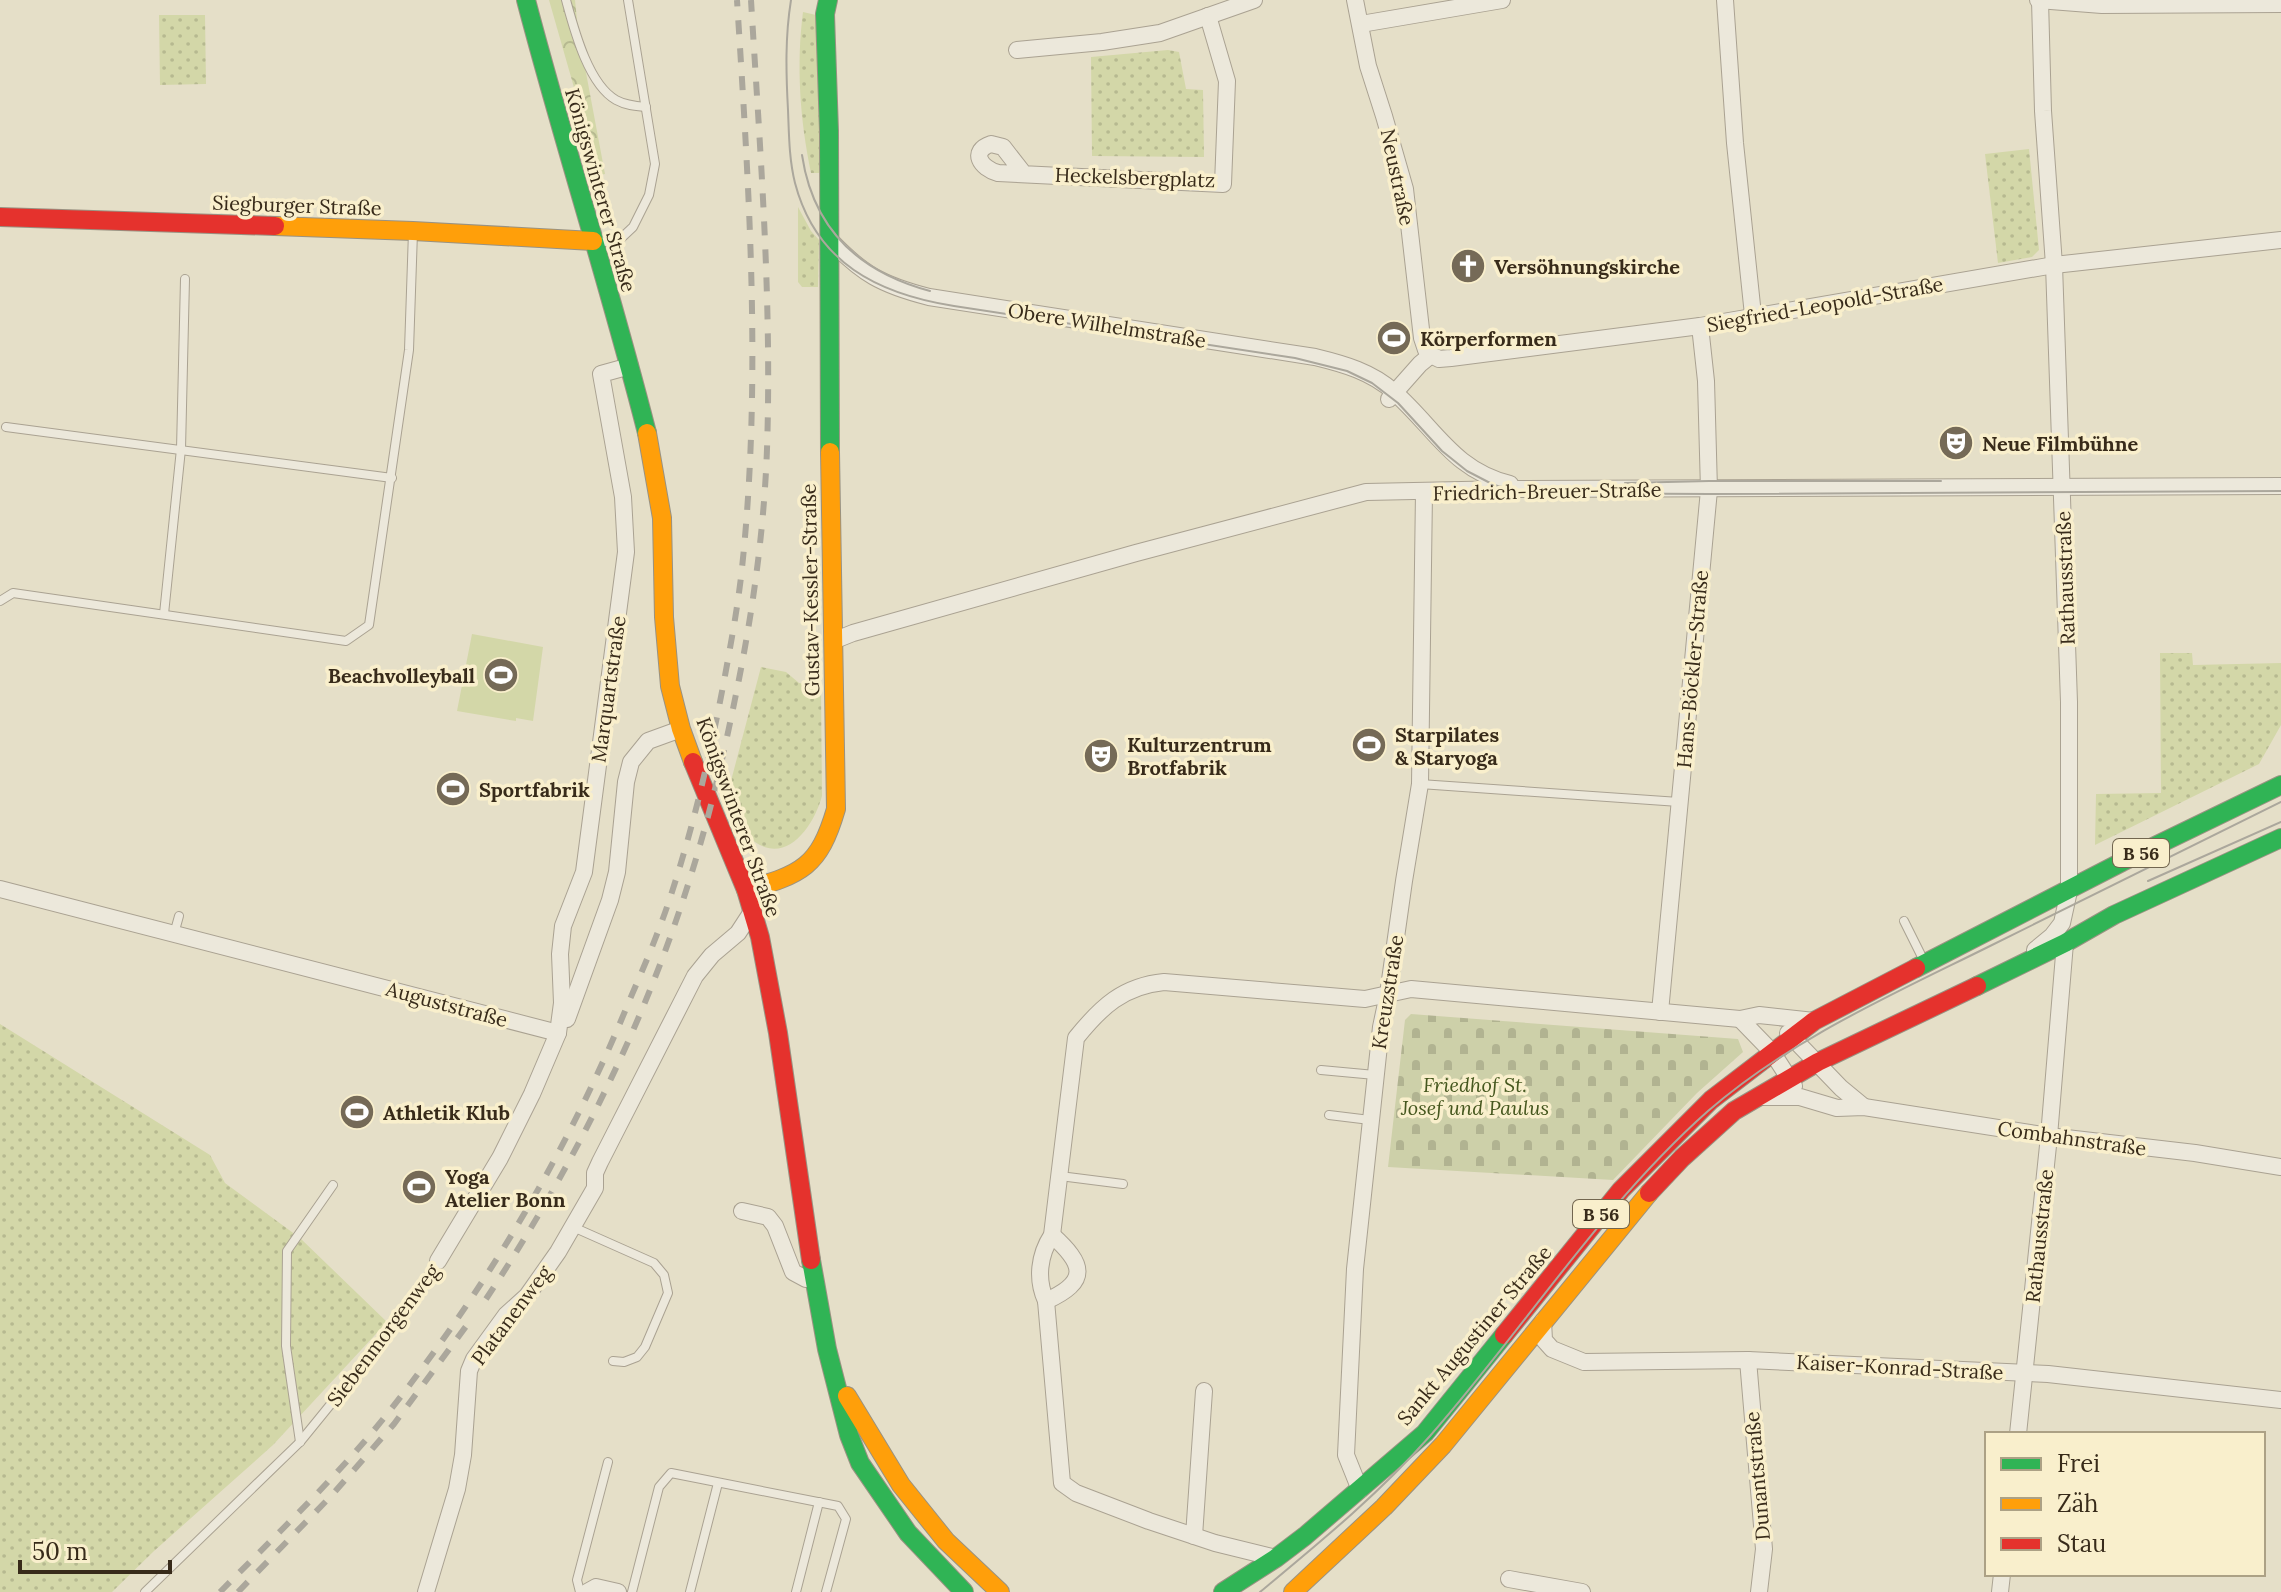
<svg xmlns="http://www.w3.org/2000/svg" width="2281" height="1592" font-family="Lora,serif">
  <style>
    .grass { fill: url(#grass-dots) }
    .forest { fill: url(#forest-crowns) }
    .cemetery { fill: url(#cemetery-stones) }
    .pitch { fill: #d3d7a8 }
    .lines { fill: none; stroke-linecap: round; stroke-linejoin: round }
    .lane-casing { stroke: #aaa292; stroke-width: 10 }
    .street-casing { stroke: #aaa292; stroke-width: 18 }
    .fast-casing { stroke: #999282; stroke-width: 20 }
    .slow-casing { stroke: #999282; stroke-width: 20 }
    .jam-casing { stroke: #999282; stroke-width: 20 }
    .lane { stroke: #ece8db; stroke-width: 8 }
    .street { stroke: #ece8db; stroke-width: 16 }
    .fast { stroke: #30b455; stroke-width: 18 }
    .slow { stroke: #ff9f0a; stroke-width: 18 }
    .jam { stroke: #e5322d; stroke-width: 18 }
    .tram { stroke: #aba79c; stroke-width: 2 }
    .rail { stroke: #aba79c; stroke-width: 6; stroke-dasharray: 14 14; stroke-linecap: butt }
    .labels { text-anchor: middle; dominant-baseline: central; stroke-width: 7; stroke-linejoin: round; paint-order: stroke }
    .shield { fill: #f9efcc; stroke: #72664f; stroke-width: 2 }
    .shield-label { font-size: 18px; font-weight: bold; fill: #382b1a }
    .street-label { font-size: 20px; fill: #382b1a; stroke: #f9efcc }
    .poi-label { font-size: 20px; font-weight: bold; fill: #382b1a; stroke: #f9efcc; text-anchor: start }
    .park-label { font-size: 20px; font-style: italic; fill: #45571e; stroke: #f9efcc }
  </style>
  <defs>
    <pattern id="grass-dots" width="8" height="8" patternUnits="userSpaceOnUse" patternTransform="scale(2)"><rect width="8" height="8" fill="#d3d7a8"/><path d="M2 2h.1M6 6h.1" fill="none" stroke="#b6b990" stroke-width="1.8" stroke-linecap="round"/></pattern>
    <pattern id="forest-crowns" width="20" height="18" patternUnits="userSpaceOnUse" patternTransform="scale(2)"><rect width="20" height="18" fill="#d3d7a8"/><path d="M2 6a3 3 0 1 1 6 0M12 15a3 3 0 1 1 6 0" fill="none" stroke="#b6b990"/></pattern>
    <pattern id="cemetery-stones" width="16" height="16" patternUnits="userSpaceOnUse" patternTransform="scale(2)"><rect width="16" height="16" fill="#cdd0a9"/><path d="M2 7V4a2 2 0 0 1 4 0v3zM10 15v-3a2 2 0 0 1 4 0v3z" fill="#b1b391"/></pattern>
  </defs>
  <rect width="100%" height="100%" fill="#e5dfc8"/>
  <g class="grass">
    <path d="M803,12L816,15L821,171L819,173H811C800,121 796,65 803,12Z"/>
    <path d="M159,15H205L206,84L160,85Z"/>
    <path d="M1168,50L1179,52L1186,89L1203,90L1204,157L1092,156L1091,57Z"/>
    <path d="M2029,149L2039,250L2032,257L1998,263L1985,154Z"/>
    <path d="M798,207L811,231L819,240L818,287H802L798,282Z"/>
    <path d="M2160,653H2192L2193,665L2281,663V725L2259,764L2095,845L2096,794L2161,793Z"/>
    <path d="M761,667L786,672L799,683L821,686L822,796C813,829 782,871 747,835C737,824 732,810 727,796Z"/>
    <path d="M0,1024L210,1155L225,1183L300,1238L387,1322L273,1445L154,1551L112,1592H0Z"/>
  </g>
  <path class="forest" d="M549,0H575L578,30L605,174L599,175Z"/>
  <path class="cemetery" d="M1411,1014L1738,1039L1743,1052L1697,1093L1613,1180L1388,1167L1405,1020Z"/>
  <path class="pitch" d="M472,634L543,647L533,721L516,718V721L457,711Z"/>
  <g class="lines">
    <g class="lane-casing">
      <g id="lane">
        <path d="M566,0C574,29 588,84 616,100C625,105 635,106 646,107"/>
        <path d="M598,241L616,243L633,227L649,195L655,164L628,0"/>
        <path d="M6,427L392,478"/>
        <path d="M0,601L13,593L346,641L369,625L409,350L413,232"/>
        <path d="M164,614L181,449L185,279"/>
        <path d="M1420,784L1679,802"/>
        <path d="M1904,921L1923,959"/>
        <path d="M174,934L179,916"/>
        <path d="M1321,1070L1375,1075"/>
        <path d="M1329,1115L1370,1120"/>
        <path d="M1060,1176L1123,1184"/>
        <path d="M573,1227L654,1263L664,1275L668,1293L645,1347L637,1357L624,1362L613,1361"/>
        <path d="M300,1442L286,1346L287,1251L333,1185"/>
        <path d="M145,1592L300,1442L396,1324L438,1261"/>
        <path d="M580,1592L577,1580L608,1462"/>
        <path d="M632,1592L659,1487L671,1473L838,1506L846,1519L826,1592"/>
        <path d="M690,1592L718,1483"/>
        <path d="M796,1592L819,1502"/>
      </g>
    </g>
    <g class="street-casing">
      <g id="street">
        <path d="M1355,0L1368,66L1384,116L1405,189L1422,338L1426,350L1431,355"/>
        <path d="M1725,0L1735,143L1753,315"/>
        <path d="M2038,0L2102,5L2281,4"/>
        <path d="M1361,24L1502,0"/>
        <path d="M1017,50L1102,42L1160,33L1254,0"/>
        <path d="M1024,174L1003,147L991,144C970,151 980,168 998,173L1223,184L1227,81L1208,16"/>
        <path d="M829,239C862,274 882,285 929,297L1315,357C1344,364 1372,372 1394,392C1435,428 1453,470 1510,484"/>
        <path d="M1431,355L1439,359L1451,358L1700,326L2054,265L2281,240"/>
        <path d="M1389,399L1420,364L1431,355"/>
        <path d="M833,641L853,633L1136,553L1366,492L1509,489L2281,486"/>
        <path d="M0,889L558,1033"/>
        <path d="M2035,950L2052,936L2062,923L2069,891V702L2054,265L2043,111L2040,0"/>
        <path d="M1660,1012L1709,490L1706,381L1700,326"/>
        <path d="M567,1019L610,900L617,872L626,782L631,762L648,741L681,729"/>
        <path d="M1740,1019L1772,1052L1794,1086"/>
        <path d="M1788,1033L1841,1088L1864,1107"/>
        <path d="M1761,1097H1800L1837,1108L1864,1107L2049,1136L2195,1153L2281,1167"/>
        <path d="M742,1211L768,1217L775,1226L793,1272L806,1279L814,1278"/>
        <path d="M438,1261L500,1158L532,1094L558,1033L562,1003L560,954L563,926L584,872L626,552L623,497L601,374L630,366"/>
        <path d="M1046,1301C1090,1281 1084,1264 1052,1235"/>
        <path d="M1543,1321L1544,1340L1552,1349L1584,1362L1748,1360L2048,1374L2281,1400"/>
        <path d="M1748,1360L1764,1549L1759,1592"/>
        <path d="M2018,1434L2049,1136L2065,943"/>
        <path d="M1360,1490L1346,1455L1355,1269L1381,1027L1388,994L1404,881L1420,784L1424,492"/>
        <path d="M1194,1536L1204,1391"/>
        <path d="M1276,1558L1215,1543L1149,1521L1076,1493L1062,1483L1046,1301C1036,1279 1039,1255 1052,1235L1076,1038C1101,1007 1123,986 1164,982L1365,999L1411,989L1740,1019L1759,1015L1814,1021"/>
        <path d="M1509,1579L1582,1592"/>
        <path d="M426,1592L457,1489L463,1455L469,1371L474,1359L506,1315L527,1296L558,1252L595,1188V1173L600,1162L695,976L712,955L738,933L753,910"/>
        <path d="M587,1592L596,1587L618,1592"/>
        <path d="M2000,1592L2002,1574"/>
      </g>
    </g>
    <g class="fast-casing">
      <g id="fast">
        <path d="M526,0C564,145 610,287 647,433"/>
        <path d="M828,0L825,14L829,131L830,452"/>
        <path d="M1916,968L2122,862L2281,785"/>
        <path d="M1977,986L2065,943L2114,915L2281,838"/>
        <path d="M811,1260L827,1349L849,1435L860,1463L908,1533L964,1592"/>
        <path d="M1223,1592L1276,1558L1305,1536L1425,1433L1504,1335"/>
      </g>
    </g>
    <g class="slow-casing">
      <g id="slow">
        <path d="M275,226L413,231L593,241"/>
        <path d="M647,433L662,518L664,617L670,686L681,729L693,762"/>
        <path d="M746,890C802,874 819,867 836,809L830,452"/>
        <path d="M847,1396L901,1485L946,1541L1000,1592"/>
        <path d="M1293,1592L1384,1507L1443,1445L1649,1193"/>
      </g>
    </g>
    <g class="jam-casing">
      <g id="jam">
        <path d="M0,217L275,226"/>
        <path d="M693,762L746,890L760,937L778,1033L811,1260"/>
        <path d="M1649,1193L1682,1158L1734,1111L1818,1062L1977,986"/>
        <path d="M1504,1335L1621,1190L1711,1100L1814,1021L1916,968"/>
      </g>
    </g>
    <use href="#lane" class="lane"/>
    <use href="#street" class="street"/>
    <use href="#fast" class="fast"/>
    <use href="#slow" class="slow"/>
    <use href="#jam" class="jam"/>
    <g class="tram">
      <path d="M791,0C785,37 786,73 788,110C789,134 789,159 795,183C816,263 878,294 954,306L1295,358L1347,371L1372,383L1398,403L1442,451L1467,471L1494,485L1526,493L1709,494L2281,491"/>
      <path d="M802,155C813,229 859,272 930,291"/>
      <path d="M1625,483L1709,481H1941"/>
      <path d="M2148,881L2281,822"/>
      <path d="M1260,1592C1319,1543 1379,1494 1430,1436C1524,1329 1601,1206 1708,1111C1790,1040 1889,996 1986,948C2085,900 2183,851 2281,802"/>
    </g>
    <g class="rail">
      <path d="M486,1299C578,1160 654,1006 700,845C714,797 725,748 735,699C752,617 764,533 767,449C772,300 760,149 751,0"/>
      <path d="M220,1592C277,1534 337,1477 388,1413C488,1286 569,1149 630,999C644,967 658,934 669,901C693,829 710,755 724,681C731,643 738,606 742,568C762,379 749,189 737,0"/>
      <path d="M238,1592L332,1495L394,1424L467,1325"/>
    </g>
  </g>
  <defs>
    <g id="church-disc" transform="scale(1.8)"><circle r="9.5" fill="#756a57" stroke="#f9efcc"/><path d="M-1.2-6h2.4v3.5h3.3v2.4h-3.3V6h-2.4V-.1h-3.3v-2.4h3.3Z" fill="#fff"/></g>
    <g id="stadium-disc" transform="scale(1.8)"><circle r="9.5" fill="#756a57" stroke="#f9efcc"/><path d="M0-5a6.5 5 0 1 0 0 10a6.5 5 0 1 0 0-10ZM-3.5-1.8h7v3.6h-7Z" fill="#fff"/></g>
    <g id="theatre-disc" transform="scale(1.8)"><circle r="9.5" fill="#756a57" stroke="#f9efcc"/><path d="M-5-5.5Q0-4 5-5.5V0Q5 5 0 6Q-5 5-5 0ZM-3.3-2.5H-1v1.5H-3.3ZM1-2.5H3.3v1.5H1ZM-2.8 1Q0 5.5 2.8 1Z" fill="#fff"/></g>
  </defs>
  <g fill-rule="evenodd">
    <use href="#church-disc" x="1468" y="266"/>
    <use href="#stadium-disc" x="1394" y="338"/>
    <use href="#theatre-disc" x="1956" y="443"/>
    <use href="#stadium-disc" x="501" y="675"/>
    <use href="#stadium-disc" x="1369" y="745"/>
    <use href="#theatre-disc" x="1101" y="756"/>
    <use href="#stadium-disc" x="453" y="789"/>
    <use href="#stadium-disc" x="357" y="1112"/>
    <use href="#stadium-disc" x="419" y="1187"/>
  </g>
  <g class="labels">
    <g class="shield">
      <rect x="2113" y="839" width="56" height="28" rx="6"/>
      <rect x="1573" y="1200" width="56" height="28" rx="6"/>
    </g>
    <g class="shield-label">
      <text x="2141" y="853">B 56</text>
      <text x="1601" y="1214">B 56</text>
    </g>
    <g class="street-label">
      <text transform="translate(1135 177) rotate(2)">Heckelsbergplatz</text>
      <text transform="translate(1398 177) rotate(78)">Neustraße</text>
      <text transform="translate(601 190) rotate(74)">Königswinterer Straße</text>
      <text transform="translate(297 205) rotate(2)">Siegburger Straße</text>
      <text transform="translate(1825 304) rotate(-10)">Siegfried-Leopold-Straße</text>
      <text transform="translate(1107 325) rotate(9)">Obere Wilhelmstraße</text>
      <text transform="translate(1547 491) rotate(-1)">Friedrich-Breuer-Straße</text>
      <text transform="translate(2065 578) rotate(-92)">Rathausstraße</text>
      <text transform="translate(810 590) rotate(-91)">Gustav-Kessler-Straße</text>
      <text transform="translate(1692 669) rotate(-85)">Hans-Böckler-Straße</text>
      <text transform="translate(608 689) rotate(-82)">Marquartstraße</text>
      <text transform="translate(739 817) rotate(70)">Königswinterer Straße</text>
      <text transform="translate(1387 992) rotate(-81)">Kreuzstraße</text>
      <text transform="translate(447 1004) rotate(15)">Auguststraße</text>
      <text transform="translate(2072 1138) rotate(8)">Combahnstraße</text>
      <text transform="translate(2039 1236) rotate(-84)">Rathausstraße</text>
      <text transform="translate(511 1315) rotate(-53)">Platanenweg</text>
      <text transform="translate(383 1335) rotate(-53)">Siebenmorgenweg</text>
      <text transform="translate(1474 1335) rotate(-50)">Sankt Augustiner Straße</text>
      <text transform="translate(1900 1367) rotate(3)">Kaiser-Konrad-Straße</text>
      <text transform="translate(1757 1476) rotate(-95)">Dunantstraße</text>
    </g>
    <g class="poi-label">
      <text x="1494" y="266">Versöhnungskirche</text>
      <text x="1420" y="338">Körperformen</text>
      <text x="1982" y="443">Neue Filmbühne</text>
      <text x="475" y="675" text-anchor="end">Beachvolleyball</text>
      <text x="1395" y="734">Starpilates<tspan x="1395" dy="23">&amp; Staryoga</tspan></text>
      <text x="1127" y="744">Kulturzentrum<tspan x="1127" dy="23">Brotfabrik</tspan></text>
      <text x="479" y="789">Sportfabrik</text>
      <text x="383" y="1112">Athletik Klub</text>
      <text x="445" y="1176">Yoga<tspan x="445" dy="23">Atelier Bonn</tspan></text>
    </g>
    <g class="park-label">
      <text x="1475" y="1084">Friedhof St.<tspan x="1475" dy="23">Josef und Paulus</tspan></text>
    </g>
  </g>
  <rect x="1985" y="1432" width="280" height="144" fill="#f9efcc" stroke="#aca185" stroke-width="2"/>
  <rect x="2001" y="1458" width="40" height="12" fill="#30b455" stroke="#aca185" stroke-width="2"/>
  <text x="2057" y="1472" font-size="24" fill="#382b1a">Frei</text>
  <rect x="2001" y="1498" width="40" height="12" fill="#ff9f0a" stroke="#aca185" stroke-width="2"/>
  <text x="2057" y="1512" font-size="24" fill="#382b1a">Zäh</text>
  <rect x="2001" y="1538" width="40" height="12" fill="#e5322d" stroke="#aca185" stroke-width="2"/>
  <text x="2057" y="1552" font-size="24" fill="#382b1a">Stau</text>
  <path d="M20 1560v12h150v-12" fill="none" stroke="#382b1a" stroke-width="4"/>
  <text x="32" y="1560" font-size="24" fill="#382b1a" stroke="#f9efcc" stroke-width="6" paint-order="stroke">50 m</text>
</svg>
